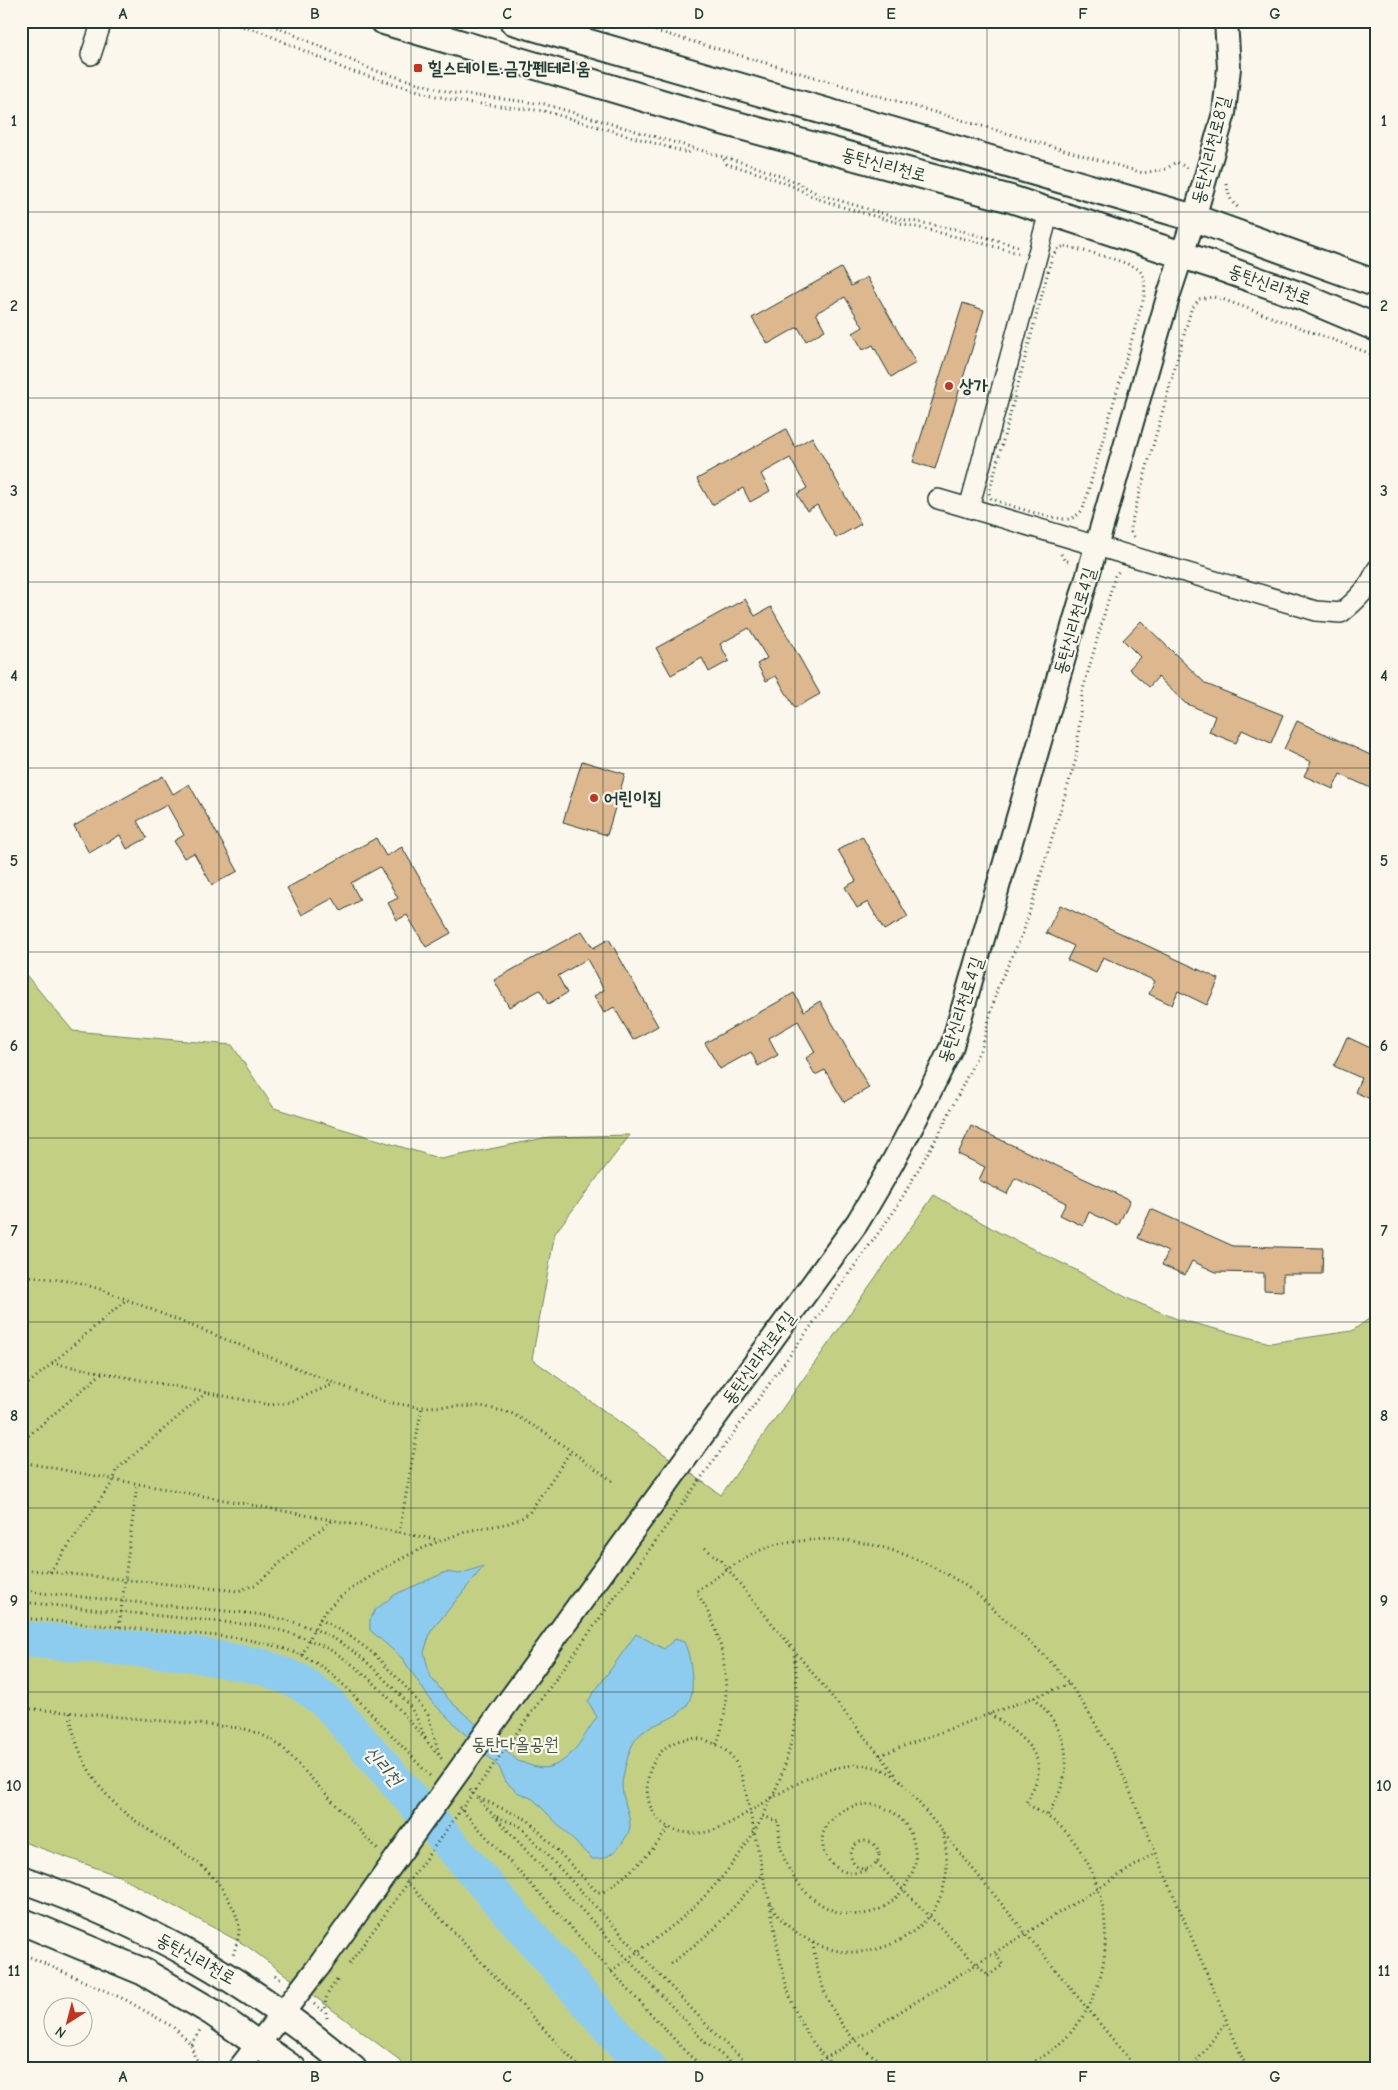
<svg xmlns="http://www.w3.org/2000/svg" width="1398" height="2090" font-family="'Comic Neue','Poor Story',sans-serif">
  <style>
    .green { fill: #c3d084; stroke: #71865c }
    .water { fill: #8eccef; stroke: #6293a4 }
    .lines { fill: none; stroke-linecap: round; stroke-linejoin: round }
    .river { stroke: #8eccef; stroke-width: 36 }
    .building { fill: #ddb78e; stroke: #1f3d34 }
    .minor-casing { stroke: #1f3d34; stroke-width: 22 }
    .tertiary-casing { stroke: #1f3d34; stroke-width: 26 }
    .secondary-casing { stroke: #1f3d34; stroke-width: 30 }
    .path { stroke: #1f3d34; stroke-width: 3; stroke-dasharray: 1 4; stroke-linecap: butt }
    .minor { stroke: #fbf7ec; stroke-width: 19 }
    .tertiary { stroke: #fbf7ec; stroke-width: 22 }
    .secondary { stroke: #fbf7ec; stroke-width: 26 }
    .tertiary-bridge-casing { stroke: #1f3d34; stroke-width: 26; stroke-linecap: butt }
    .path-bridge { stroke: #1f3d34; stroke-width: 3; stroke-dasharray: 1 4; stroke-linecap: butt }
    .tertiary-bridge { stroke: #fbf7ec; stroke-width: 22 }
    .grid { fill: none; stroke: #1f3d34; stroke-width: 1; stroke-opacity: 0.55 }
    .poi-dot { fill: #c8321e; stroke: #fbf7ec; stroke-width: 2 }
    .labels { text-anchor: middle; dominant-baseline: central; stroke-width: 4.5; stroke-linejoin: round; paint-order: stroke }
    .poi-label { font-size: 18px; font-weight: bold; fill: #1f3d34; stroke: #fbf7ec; text-anchor: start }
    .street-label { font-size: 18px; fill: #1f3d34; stroke: #fbf7ec }
    .park-label { font-size: 18px; fill: #405a44; stroke: #fbf7ec }
    .water-label { font-size: 19px; font-style: italic; fill: #355a59; stroke: #fbf7ec }
    .neatline { fill: none; stroke: #1f3d34; stroke-width: 2 }
    .grid-label { font-size: 16px; text-anchor: middle; font-weight: bold; fill: #1f3d34 }
  </style>
  <rect width="100%" height="100%" fill="#fbf7ec"/>
  <filter id="ink" filterUnits="userSpaceOnUse"><feTurbulence type="fractalNoise" baseFrequency=".02" numOctaves="2"/><feDisplacementMap in="SourceGraphic" scale="10" xChannelSelector="R" yChannelSelector="G"/><feConvolveMatrix kernelMatrix="1 2 1 2 8 2 1 2 1" color-interpolation-filters="sRGB"/></filter>
  <g filter="url(#ink)">
    <path class="green" d="M21,969L73,1031L232,1045L274,1108L441,1159L549,1137L630,1135L555,1233L532,1359L721,1495L934,1195L1000,1233L1074,1269L1129,1299L1177,1319L1270,1343L1352,1331L1377,1313V2069H408L397,2058L247,1946L119,1876L21,1841Z"/>
    <path class="water" d="M484,1566L431,1631L424,1652L430,1676L450,1701L518,1761C527,1764 540,1770 549,1767C572,1762 584,1735 597,1717L588,1701L636,1634L664,1649L675,1639L684,1642C690,1655 691,1666 692,1679C697,1729 644,1713 631,1748C627,1758 623,1774 622,1785C622,1799 630,1813 630,1826C629,1838 614,1854 604,1858C601,1859 596,1859 592,1859L533,1799L517,1792L506,1782L499,1767L432,1702L402,1658L370,1630V1620L375,1610L396,1594L446,1572L459,1574Z"/>
    <g class="lines">
      <path class="river" d="M21,1639L186,1653L263,1667L300,1682L327,1702L623,2043L649,2069"/>
    </g>
    <g class="building">
      <path d="M841,268L851,286L867,277L916,363L891,377L873,345L863,350L853,333L863,327L845,297L816,313L825,330L806,341L798,327L768,344L752,318Z"/>
      <path d="M963,303L984,310L935,469L913,462Z"/>
      <path d="M786,429L795,447L812,437L861,524L836,538L817,505L807,511L797,494L807,488L790,458L761,474L770,491L750,502L743,488L712,505L697,479Z"/>
      <path d="M745,599L755,616L771,607L820,694L795,708L776,676L766,681L757,664L767,658L749,628L720,644L729,661L709,672L702,658L671,675L656,648Z"/>
      <path d="M1141,621L1206,684L1283,715L1271,743L1242,730L1236,743L1209,732L1215,716L1185,703L1158,677L1149,687L1129,669L1140,657L1123,640Z"/>
      <path d="M1297,721L1377,758V791L1340,774L1333,789L1304,776L1311,762L1284,749Z"/>
      <path d="M582,761L625,774L607,835L563,822Z"/>
      <path d="M163,776L173,794L189,784L238,871L212,885L194,853L184,858L174,841L184,835L167,805L137,821L147,838L127,849L120,835L89,853L74,826Z"/>
      <path d="M862,836L908,917L884,930L868,902L857,908L845,887L856,881L838,850Z"/>
      <path d="M376,838L386,856L402,847L451,933L426,947L407,915L397,920L388,903L398,898L380,867L351,883L360,900L341,911L333,898L302,915L287,888Z"/>
      <path d="M1060,905L1219,979L1207,1005L1178,991L1172,1005L1149,994L1155,981L1103,957L1096,973L1067,960L1074,946L1046,933Z"/>
      <path d="M582,931L593,948L609,939L658,1026L633,1040L614,1007L604,1013L594,996L604,990L587,959L558,976L567,993L548,1004L540,990L509,1007L494,980Z"/>
      <path d="M794,993L804,1011L820,1001L869,1088L844,1102L825,1070L815,1075L806,1058L815,1052L798,1021L769,1038L778,1055L758,1066L751,1052L720,1069L705,1043Z"/>
      <path d="M1347,1037L1377,1051V1102L1355,1092L1361,1078L1334,1066Z"/>
      <path d="M971,1126L1130,1200L1118,1226L1089,1212L1083,1226L1060,1215L1066,1203L1015,1178L1007,1194L979,1180L985,1167L958,1154Z"/>
      <path d="M1151,1209L1233,1246L1323,1248L1322,1274H1283V1291L1264,1290V1273L1216,1272L1192,1261L1185,1275L1162,1265L1168,1252L1138,1238Z"/>
    </g>
    <g class="lines">
      <g class="minor-casing">
        <g id="minor">
          <path d="M91,55L102,21"/>
          <path d="M1049,212L969,508L1316,611L1341,613C1357,600 1369,588 1377,569"/>
          <path d="M938,499L969,508"/>
        </g>
      </g>
      <g class="tertiary-casing">
        <g id="tertiary">
          <path d="M511,1698L857,1223C893,1165 923,1107 952,1046L1169,294L1194,218L1224,113L1229,68L1226,21"/>
          <path d="M239,2069L319,1966"/>
        </g>
      </g>
      <g class="secondary-casing">
        <g id="secondary">
          <path d="M384,21L722,121L1011,199L1222,268L1301,296L1377,328"/>
          <path d="M513,21L1194,218L1377,284"/>
          <path d="M21,1879C149,1925 249,1981 353,2069"/>
          <path d="M21,1921L144,1972L212,2012L293,2069"/>
        </g>
      </g>
      <g class="path">
        <path d="M224,21L262,32L347,70L436,96L463,102L544,111L688,153L693,150"/>
        <path d="M263,21L373,70L453,93L544,104L751,165L794,181L818,194L901,219L955,229L1021,247"/>
        <path d="M622,21L1143,173L1166,169L1176,162L1188,168"/>
        <path d="M724,159L727,164C749,170 771,177 792,186C801,190 810,196 819,199C884,222 952,234 1018,253"/>
        <path d="M1227,184C1228,194 1230,202 1239,208"/>
        <path d="M1065,246C1079,250 1133,262 1140,271C1146,278 1145,289 1144,297L1083,509C1079,514 1074,519 1067,519C1056,520 1001,504 991,498L989,493L1052,257L1057,249Z"/>
        <path d="M1134,537L1131,532V524L1191,310L1199,299L1213,297L1222,299L1377,356"/>
        <path d="M1061,554L1064,560L1071,562"/>
        <path d="M21,1275L75,1282L103,1290L334,1383L386,1402L418,1407L481,1406L511,1413L546,1433L614,1482"/>
        <path d="M52,1363L271,1405L290,1402L334,1384"/>
        <path d="M21,1390L127,1299"/>
        <path d="M21,1442L102,1373"/>
        <path d="M21,1462L439,1540"/>
        <path d="M399,1533L422,1407"/>
        <path d="M705,1548L721,1561L896,1775"/>
        <path d="M21,1569L238,1591L257,1584L302,1543L332,1521"/>
        <path d="M50,1572L114,1480L116,1470L206,1393"/>
        <path d="M21,1591L256,1614C313,1623 348,1640 387,1682C394,1689 402,1696 408,1704C416,1714 420,1727 426,1739"/>
        <path d="M21,1602L263,1626C289,1632 315,1640 337,1654C379,1680 410,1723 442,1759"/>
        <path d="M21,1618L240,1638L276,1646L302,1655L326,1669L348,1689L431,1777"/>
        <path d="M320,1619L351,1637L374,1654L404,1685L428,1714L439,1754"/>
        <path d="M119,1627L137,1484"/>
        <path d="M302,1655C309,1641 315,1623 326,1611C336,1599 351,1589 365,1580C398,1559 430,1543 468,1531C489,1525 511,1527 529,1513L571,1451"/>
        <path d="M1034,1697C1072,1737 1076,1769 1047,1816"/>
        <path d="M21,1708L241,1728C258,1732 270,1738 284,1749L378,1850"/>
        <path d="M70,1713C75,1754 96,1790 129,1816C165,1845 209,1858 231,1904C235,1911 239,1921 239,1930C239,1938 235,1948 233,1956"/>
        <path d="M990,1714C1005,1725 1036,1744 1038,1765C1040,1778 1032,1791 1026,1803C1040,1812 1055,1820 1066,1832C1120,1891 1120,1993 1057,2046C1047,2055 1034,2062 1022,2069"/>
        <path d="M529,1716L895,1210L941,1130L982,1046L998,986L1023,933L1076,759L1082,693L1115,576L1119,571"/>
        <path d="M716,1744C731,1714 727,1661 716,1630C711,1616 703,1604 697,1591C720,1575 744,1555 771,1546C778,1543 786,1543 793,1542C854,1532 912,1552 963,1584C980,1595 996,1613 1012,1626C1029,1642 1049,1658 1063,1676C1085,1703 1101,1734 1118,1763L1247,2069"/>
        <path d="M880,1755L1069,1684"/>
        <path d="M900,1780L1137,2069"/>
        <path d="M901,1781C853,1740 790,1788 747,1813C730,1823 711,1835 691,1833C625,1830 638,1731 700,1739C712,1741 725,1748 733,1758C741,1769 745,1788 748,1802C752,1823 757,1844 761,1865C764,1878 766,1893 772,1906C779,1920 792,1930 805,1938C821,1948 839,1953 857,1952C885,1951 914,1936 931,1914C948,1890 950,1861 943,1833"/>
        <path d="M470,1790L706,2043L740,2069"/>
        <path d="M479,1798L528,1820L597,1892H603C629,1874 651,1855 668,1828"/>
        <path d="M459,1807L688,2054L705,2069"/>
        <path d="M763,1816L779,1822C779,1832 779,1842 782,1852C794,1892 836,1929 880,1909C896,1901 905,1889 912,1873C917,1863 916,1851 913,1840C903,1806 862,1793 835,1816C831,1820 825,1825 824,1831C821,1838 823,1846 824,1853C835,1871 849,1878 869,1869"/>
        <path d="M497,1817L520,1826L719,2038L745,2061L759,2069"/>
        <circle cx="865" cy="1855" r="14"/>
        <path d="M406,1881L581,2069"/>
        <path d="M770,1904C782,1969 786,2021 836,2069"/>
        <path d="M813,1943C819,1997 844,2044 895,2069"/>
        <path d="M21,1953L126,2000L173,2027L191,2044L195,2058L209,2069"/>
        <path d="M671,1964L714,1929L763,1874"/>
        <path d="M611,1971C642,1948 674,1928 701,1900C748,1853 786,1787 795,1720C799,1698 796,1674 794,1652"/>
        <path d="M275,1975L283,1981"/>
        <path d="M988,1976L1003,1965L995,1953"/>
        <path d="M314,2004L325,2012"/>
        <path d="M327,2018C323,1999 326,1995 337,1980"/>
        <path d="M191,2044L200,2030"/>
        <path d="M808,2069L1155,1853"/>
        <path d="M1191,2069L1226,2022"/>
      </g>
      <use href="#minor" class="minor"/>
      <use href="#tertiary" class="tertiary"/>
      <use href="#secondary" class="secondary"/>
      <g class="tertiary-bridge-casing">
        <path id="tertiary-bridge" d="M319,1966L511,1698"/>
      </g>
      <g class="path-bridge">
        <path d="M877,1863L988,1976"/>
        <path d="M349,1964L529,1716"/>
      </g>
      <use href="#tertiary-bridge" class="tertiary-bridge"/>
    </g>
  </g>
  <path class="grid" d="M219,21V2069M411,21V2069M603,21V2069M795,21V2069M987,21V2069M1179,21V2069M21,212H1377M21,398H1377M21,582H1377M21,768H1377M21,952H1377M21,1138H1377M21,1322H1377M21,1508H1377M21,1692H1377M21,1878H1377"/>
  <g class="poi-dot">
    <rect x="413" y="63" width="10" height="10" rx="2.5"/>
    <circle cx="949" cy="386" r="5"/>
    <circle cx="594" cy="798" r="5"/>
  </g>
  <g class="labels">
    <g class="poi-label">
      <text x="428" y="68">힐스테이트.금강펜테리움</text>
      <text x="959" y="386">상가</text>
      <text x="604" y="798">어린이집</text>
    </g>
    <g class="street-label">
      <text transform="translate(1211 150) rotate(-76)">동탄신리천로8길</text>
      <text transform="translate(884 165) rotate(15)">동탄신리천로</text>
      <text transform="translate(1270 285) rotate(20)">동탄신리천로</text>
      <text transform="translate(1075 621) rotate(-74)">동탄신리천로4길</text>
      <text transform="translate(961 1010) rotate(-72)">동탄신리천로4길</text>
      <text transform="translate(759 1358) rotate(-54)">동탄신리천로4길</text>
      <text transform="translate(196 1959) rotate(29)">동탄신리천로</text>
    </g>
    <g class="park-label">
      <text x="515" y="1744">동탄다올공원</text>
    </g>
    <g class="water-label">
      <text transform="translate(383 1766) rotate(49)">신리천</text>
    </g>
  </g>
  <rect width="1398" height="2090" fill="none" stroke="#fbf7ec" stroke-width="55"/>
  <g transform="translate(68 2022) rotate(216)"><circle r="24" fill="#fbf7ec" stroke="#a3ada2"/>
  <path d="M0-4L9 19L0 12L-9 19Z" fill="#c8321e"/>
  <text y="-8" font-size="14" font-weight="bold" text-anchor="middle" fill="#1f3d34">N</text>
  </g>
  <rect x="28" y="28" width="1342" height="2034" class="neatline"/>
  <g class="grid-label">
    <text x="123" y="19">A</text>
    <text x="315" y="19">B</text>
    <text x="507" y="19">C</text>
    <text x="699" y="19">D</text>
    <text x="891" y="19">E</text>
    <text x="1083" y="19">F</text>
    <text x="1275" y="19">G</text>
    <text x="14" y="126">1</text>
    <text x="1384" y="126">1</text>
    <text x="14" y="311">2</text>
    <text x="1384" y="311">2</text>
    <text x="14" y="496">3</text>
    <text x="1384" y="496">3</text>
    <text x="14" y="681">4</text>
    <text x="1384" y="681">4</text>
    <text x="14" y="866">5</text>
    <text x="1384" y="866">5</text>
    <text x="14" y="1051">6</text>
    <text x="1384" y="1051">6</text>
    <text x="14" y="1236">7</text>
    <text x="1384" y="1236">7</text>
    <text x="14" y="1421">8</text>
    <text x="1384" y="1421">8</text>
    <text x="14" y="1606">9</text>
    <text x="1384" y="1606">9</text>
    <text x="14" y="1791">10</text>
    <text x="1384" y="1791">10</text>
    <text x="14" y="1976">11</text>
    <text x="1384" y="1976">11</text>
    <text x="123" y="2082">A</text>
    <text x="315" y="2082">B</text>
    <text x="507" y="2082">C</text>
    <text x="699" y="2082">D</text>
    <text x="891" y="2082">E</text>
    <text x="1083" y="2082">F</text>
    <text x="1275" y="2082">G</text>
  </g>
</svg>
